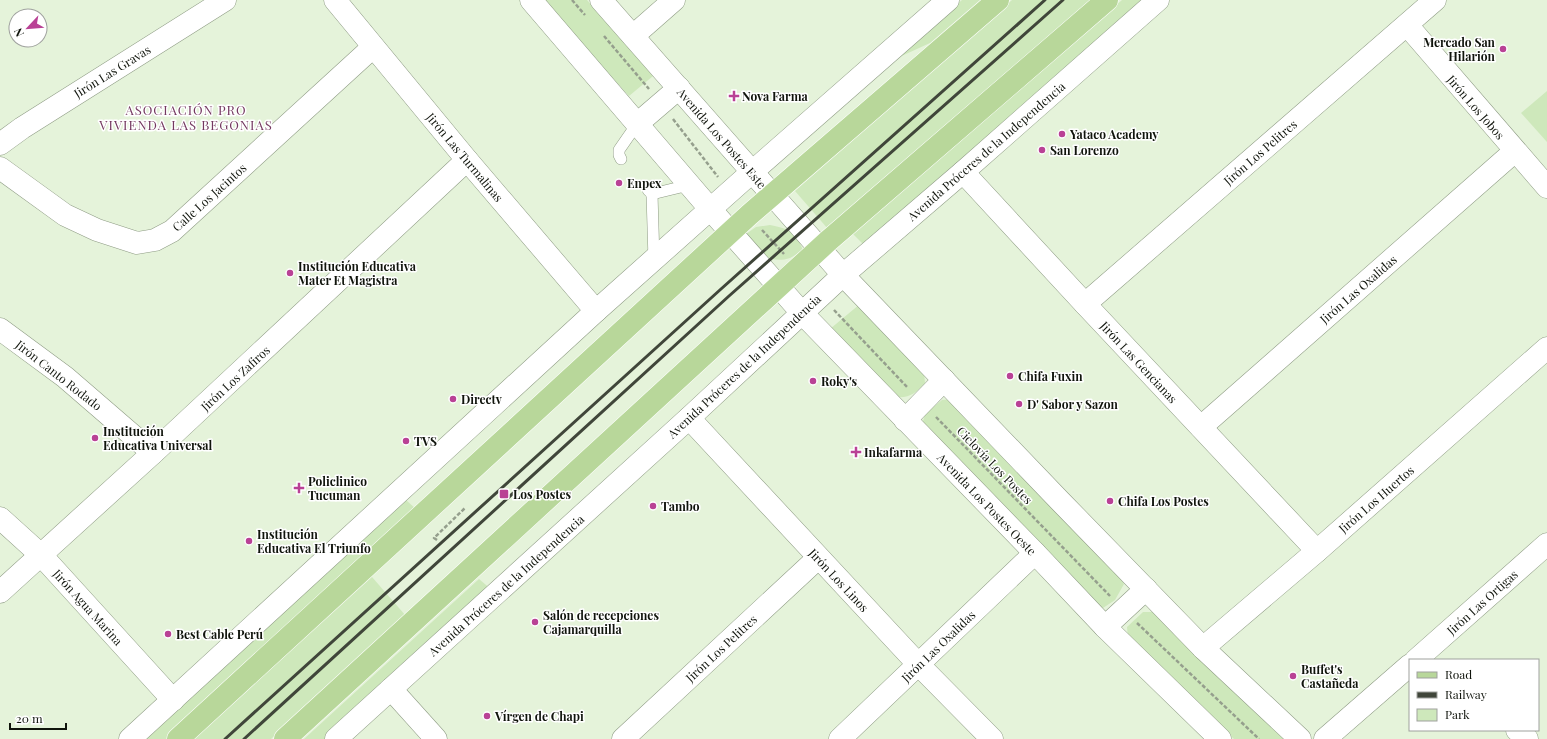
<svg xmlns="http://www.w3.org/2000/svg" width="1547" height="739" font-family="'Playfair Display',serif">
  <style>
    .green { fill: #cee8bb }
    .lines { fill: none; stroke-linecap: round; stroke-linejoin: round }
    .lane-casing { stroke: #8e9b84; stroke-width: 12 }
    .street-casing { stroke: #8e9b84; stroke-width: 23 }
    .secondary-casing { stroke: #8e9b84; stroke-width: 23 }
    .primary-casing { stroke: #fff; stroke-width: 23 }
    .path { stroke: #959f8d; stroke-width: 2.5; stroke-dasharray: 4 2; stroke-linecap: butt }
    .lane { stroke: #fff; stroke-width: 11 }
    .street { stroke: #fff; stroke-width: 22 }
    .secondary { stroke: #fff; stroke-width: 22 }
    .primary { stroke: #b8d79a; stroke-width: 22 }
    .rail { stroke: #40463a; stroke-width: 3 }
    .poi-dot { fill: #b94195; stroke: #fff; stroke-width: 1.5 }
    .labels { text-anchor: middle; dominant-baseline: central; stroke-width: 3; stroke-linejoin: round; paint-order: stroke }
    .poi-label { font-size: 12px; font-weight: bold; fill: #10140c; stroke: #fff; text-anchor: start }
    .street-label { font-size: 12px; fill: #10140c; stroke: #fff }
    .neighbourhood-label { font-size: 13px; letter-spacing: 1px; fill: #743860; stroke: #fff }
  </style>
  <rect width="100%" height="100%" fill="#e5f3da"/>
  <g class="green">
    <path d="M542,0H587L653,76L629,96Z"/>
    <path d="M962,0H980L930,43L895,59Z"/>
    <path d="M1012,0H1091L828,229L795,191Z"/>
    <path d="M1122,0H1143L864,245L853,234Z"/>
    <path d="M1547,91V142L1521,113Z"/>
    <path d="M770,225C790,229 795,231 803,250C799,252 794,256 790,258C770,265 753,251 743,236L756,227Z"/>
    <path d="M860,304L924,372L925,383C915,393 911,398 896,397L830,329Z"/>
    <path d="M952,399L1120,578L1124,584L1115,600L1103,608L1098,606L922,425L925,414L942,400Z"/>
    <path d="M406,500L417,510L167,739H143Z"/>
    <path d="M372,577L406,616L271,739H194Z"/>
    <path d="M479,579L493,591L328,739H304Z"/>
    <path d="M1143,612H1154L1289,739H1234L1128,638L1127,627Z"/>
  </g>
  <g class="lines">
    <g class="lane-casing">
      <g id="lane">
        <path d="M621,159L619,155V150L637,124"/>
        <path d="M648,190L652,194L689,185"/>
        <path d="M652,194L654,260"/>
      </g>
    </g>
    <g class="street-casing">
      <g id="street">
        <path d="M335,0L467,160L596,311"/>
        <path d="M1407,25L1547,187"/>
        <path d="M633,36L674,0"/>
        <path d="M0,144L22,128L225,0"/>
        <path d="M0,168L65,215L97,230L137,243L155,240L172,231L373,47"/>
        <path d="M963,172L1085,304L1317,551"/>
        <path d="M1085,304L1435,0"/>
        <path d="M0,329L65,377L153,453"/>
        <path d="M689,418L918,664L992,739"/>
        <path d="M1201,427L1515,151"/>
        <path d="M0,518L42,556L173,700"/>
        <path d="M0,592L153,453L467,160"/>
        <path d="M1203,648L1317,551L1547,348"/>
        <path d="M1416,660L1547,544"/>
        <path d="M391,689L436,739"/>
        <path d="M1517,730L1527,739"/>
        <path d="M623,739L818,558"/>
        <path d="M840,739L1035,553"/>
        <path d="M1325,739L1410,665"/>
      </g>
    </g>
    <g class="secondary-casing">
      <g id="secondary">
        <path d="M531,0L711,210L802,313L1035,553L1105,627L1220,739"/>
        <path d="M601,0L843,275L1060,501L1203,648L1300,739"/>
        <path d="M637,124L679,88"/>
        <path d="M905,420L944,380"/>
        <path d="M1105,627L1146,589"/>
        <path d="M130,739L596,311L752,172L948,0"/>
        <path d="M336,739L689,418L843,275L963,172L1158,0"/>
      </g>
    </g>
    <g class="primary-casing">
      <g id="primary">
        <path d="M178,739L749,215L998,0"/>
        <path d="M285,739L828,241L1107,0"/>
      </g>
    </g>
    <g class="path">
      <path d="M572,0L585,15"/>
      <path d="M604,36L649,89"/>
      <path d="M673,119L718,177"/>
      <path d="M762,230L784,254"/>
      <path d="M834,310L908,388"/>
      <path d="M936,417L1110,596"/>
      <path d="M437,540L434,538L465,508"/>
      <path d="M1137,623L1259,739"/>
    </g>
    <use href="#lane" class="lane"/>
    <use href="#street" class="street"/>
    <use href="#secondary" class="secondary"/>
    <use href="#primary" class="primary"/>
    <g class="rail">
      <path d="M225,739L721,289L1045,0"/>
      <path d="M244,739L729,296L1063,0"/>
    </g>
  </g>
  <g class="poi-dot">
    <circle cx="1503" cy="49" r="4"/>
    <path d="M732 90h4v4h4v4h-4v4h-4v-4h-4v-4h4z"/>
    <circle cx="1062" cy="134" r="4"/>
    <circle cx="1042" cy="150" r="4"/>
    <circle cx="619" cy="183" r="4"/>
    <circle cx="290" cy="273" r="4"/>
    <circle cx="1010" cy="376" r="4"/>
    <circle cx="813" cy="381" r="4"/>
    <circle cx="453" cy="399" r="4"/>
    <circle cx="1019" cy="404" r="4"/>
    <circle cx="95" cy="438" r="4"/>
    <circle cx="406" cy="441" r="4"/>
    <path d="M854 446h4v4h4v4h-4v4h-4v-4h-4v-4h4z"/>
    <path d="M297 482h4v4h4v4h-4v4h-4v-4h-4v-4h4z"/>
    <rect x="499" y="489" width="10" height="10" rx="2"/>
    <circle cx="1110" cy="501" r="4"/>
    <circle cx="653" cy="506" r="4"/>
    <circle cx="249" cy="541" r="4"/>
    <circle cx="535" cy="622" r="4"/>
    <circle cx="168" cy="634" r="4"/>
    <circle cx="1293" cy="676" r="4"/>
    <circle cx="487" cy="716" r="4"/>
  </g>
  <g class="labels">
    <g class="poi-label">
      <text x="1495" y="42" text-anchor="end">Mercado San<tspan x="1495" dy="14">Hilarión</tspan></text>
      <text x="742" y="96">Nova Farma</text>
      <text x="1070" y="134">Yataco Academy</text>
      <text x="1050" y="150">San Lorenzo</text>
      <text x="627" y="183">Enpex</text>
      <text x="298" y="266">Institución Educativa<tspan x="298" dy="14">Mater Et Magistra</tspan></text>
      <text x="1018" y="376">Chifa Fuxin</text>
      <text x="821" y="381">Roky's</text>
      <text x="461" y="399">Directv</text>
      <text x="1027" y="404">D' Sabor y Sazon</text>
      <text x="103" y="431">Institución<tspan x="103" dy="14">Educativa Universal</tspan></text>
      <text x="414" y="441">TVS</text>
      <text x="864" y="452">Inkafarma</text>
      <text x="308" y="481">Policlinico<tspan x="308" dy="14">Tucuman</tspan></text>
      <text x="513" y="494">Los Postes</text>
      <text x="1118" y="501">Chifa Los Postes</text>
      <text x="661" y="506">Tambo</text>
      <text x="257" y="534">Institución<tspan x="257" dy="14">Educativa El Triunfo</tspan></text>
      <text x="543" y="615">Salón de recepciones<tspan x="543" dy="14">Cajamarquilla</tspan></text>
      <text x="176" y="634">Best Cable Perú</text>
      <text x="1301" y="669">Buffet's<tspan x="1301" dy="14">Castañeda</tspan></text>
      <text x="495" y="716">Vírgen de Chapi</text>
    </g>
    <g class="street-label">
      <text transform="translate(112 71) rotate(-32)">Jirón Las Gravas</text>
      <text transform="translate(1476 107) rotate(49)">Jirón Los Jobos</text>
      <text transform="translate(722 138) rotate(49)">Avenida Los Postes Este</text>
      <text transform="translate(986 151) rotate(-41)">Avenida Próceres de la Independencia</text>
      <text transform="translate(1260 152) rotate(-41)">Jirón Los Pelitres</text>
      <text transform="translate(465 157) rotate(50)">Jirón Las Turmalinas</text>
      <text transform="translate(209 197) rotate(-42)">Calle Los Jacintos</text>
      <text transform="translate(1358 289) rotate(-41)">Jirón Las Oxalidas</text>
      <text transform="translate(1139 362) rotate(47)">Jirón Las Gencianas</text>
      <text transform="translate(744 366) rotate(-43)">Avenida Próceres de la Independencia</text>
      <text transform="translate(59 375) rotate(38)">Jirón Canto Rodado</text>
      <text transform="translate(235 378) rotate(-43)">Jirón Los Zafiros</text>
      <text transform="translate(995 465) rotate(46)">Ciclovía Los Postes</text>
      <text transform="translate(1376 499) rotate(-41)">Jirón Los Huertos</text>
      <text transform="translate(987 504) rotate(46)">Avenida Los Postes Oeste</text>
      <text transform="translate(839 580) rotate(47)">Jirón Los Linos</text>
      <text transform="translate(506 585) rotate(-42)">Avenida Próceres de la Independencia</text>
      <text transform="translate(1482 602) rotate(-42)">Jirón Las Ortigas</text>
      <text transform="translate(88 607) rotate(48)">Jirón Agua Marina</text>
      <text transform="translate(938 646) rotate(-44)">Jirón Las Oxalidas</text>
      <text transform="translate(721 648) rotate(-43)">Jirón Los Pelitres</text>
    </g>
    <g class="neighbourhood-label">
      <text x="186" y="109">ASOCIACIÓN PRO<tspan x="186" dy="15">VIVIENDA LAS BEGONIAS</tspan></text>
    </g>
  </g>
  <rect x="1409" y="659" width="130" height="72" fill="#ffffff" stroke="#9fa19e"/>
  <rect x="1417" y="672" width="20" height="6" fill="#b8d79a" stroke="#9fa19e"/>
  <text x="1445" y="679" font-size="12" fill="#10140c">Road</text>
  <rect x="1417" y="692" width="20" height="6" fill="#40463a" stroke="#9fa19e"/>
  <text x="1445" y="699" font-size="12" fill="#10140c">Railway</text>
  <rect x="1417" y="709" width="20" height="12" fill="#cee8bb" stroke="#9fa19e"/>
  <text x="1445" y="719" font-size="12" fill="#10140c">Park</text>
  <g transform="translate(28 28) rotate(244)"><circle r="19" fill="#ffffff" stroke="#9fa19e"/>
  <path d="M0-3L7 15L0 10L-7 15Z" fill="#b94195"/>
  <text y="-6" font-size="11" font-weight="bold" text-anchor="middle" fill="#10140c">N</text>
  </g>
  <path d="M10 723v6h56v-6" fill="none" stroke="#10140c" stroke-width="2"/>
  <text x="16" y="723" font-size="12" fill="#10140c" stroke="#ffffff" stroke-width="3" paint-order="stroke">20 m</text>
</svg>
